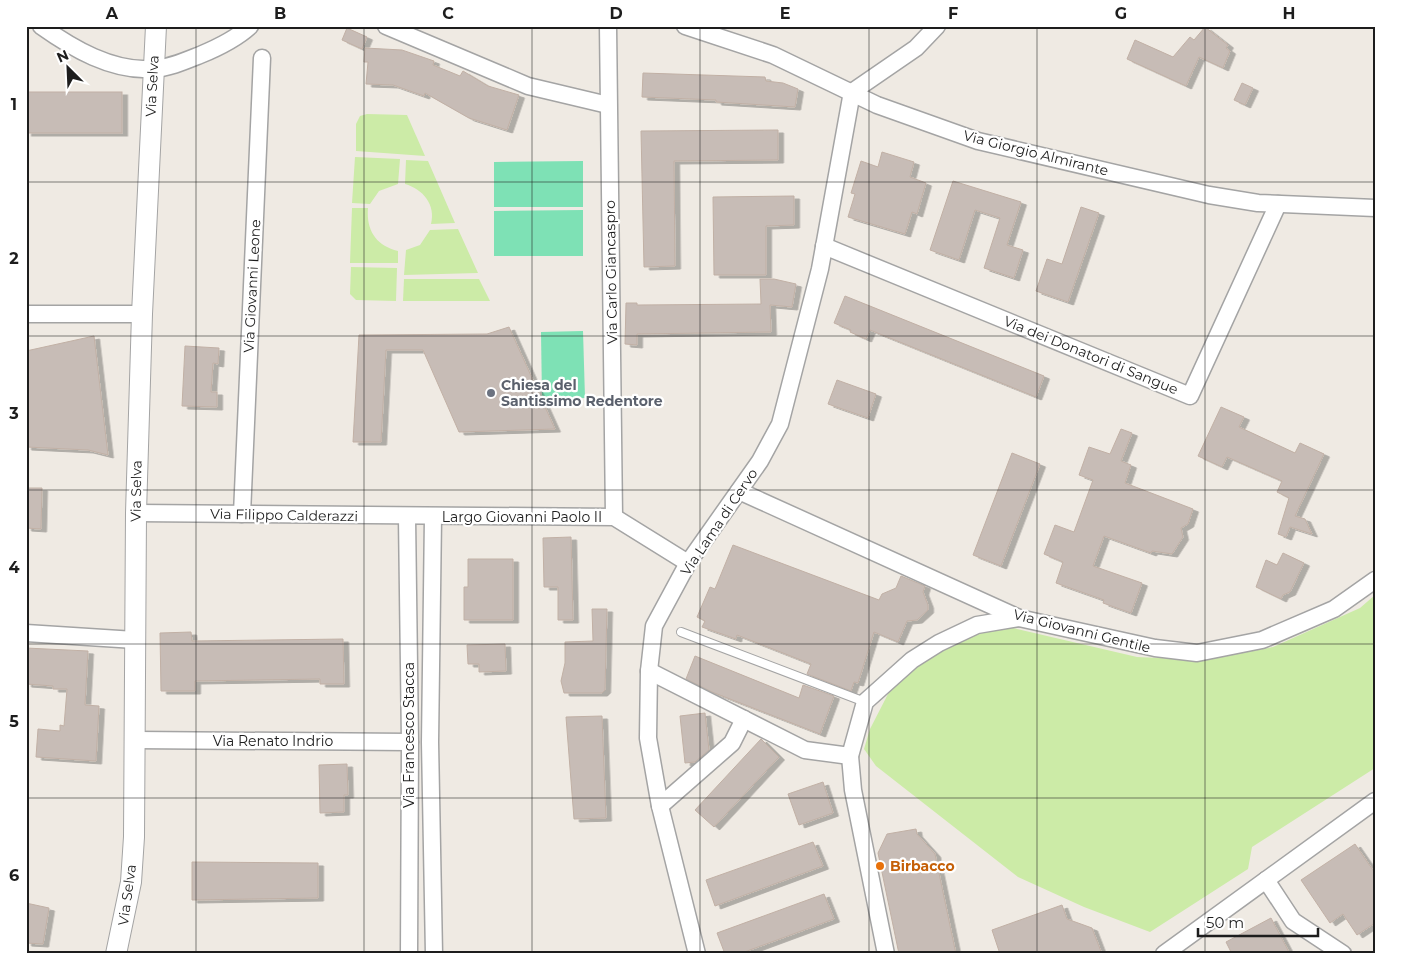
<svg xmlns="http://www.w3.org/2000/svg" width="1401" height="980" font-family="Montserrat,sans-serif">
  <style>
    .grass { fill: #cceba7 }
    .pitch { fill: #7ee1b5 }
    .building { fill: #c7bcb6; stroke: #c1b0a5; filter: url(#shadow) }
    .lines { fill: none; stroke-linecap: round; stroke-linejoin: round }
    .service-casing { stroke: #a4a4a4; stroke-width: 10 }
    .minor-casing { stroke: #a4a4a4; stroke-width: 19 }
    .tertiary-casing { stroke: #a4a4a4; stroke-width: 22 }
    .service { stroke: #fff; stroke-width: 8 }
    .minor { stroke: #fff; stroke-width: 16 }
    .tertiary { stroke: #fff; stroke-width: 20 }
    .grid { fill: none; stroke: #1d1d1d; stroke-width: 1; stroke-opacity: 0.55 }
    .worship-dot { fill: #6b7280; stroke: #fff; stroke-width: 2 }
    .food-dot { fill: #e8710a; stroke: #fff; stroke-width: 2 }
    .labels { text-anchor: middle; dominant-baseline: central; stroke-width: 4.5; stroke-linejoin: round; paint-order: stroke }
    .street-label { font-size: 14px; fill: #1d1d1d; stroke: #fff }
    .worship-label { font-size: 14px; font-weight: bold; fill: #5b616d; stroke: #fff; text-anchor: start }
    .food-label { font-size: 14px; font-weight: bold; fill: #c56008; stroke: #fff; text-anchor: start }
    .neatline { fill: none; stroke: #1d1d1d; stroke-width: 2 }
    .grid-label { font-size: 16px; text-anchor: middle; font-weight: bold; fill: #1d1d1d }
  </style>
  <defs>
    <filter id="shadow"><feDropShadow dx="5.5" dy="3" stdDeviation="0" flood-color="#0004"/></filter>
  </defs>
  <rect width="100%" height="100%" fill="#efeae3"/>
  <g class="grass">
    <path d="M367,114L407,115L425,156L356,151V124L360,116Z"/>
    <path d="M355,157L400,159L398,184L379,191L370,204L352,203Z"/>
    <path d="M406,160L428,161L455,223L431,224C436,205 423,189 405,184Z"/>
    <path d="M352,208H368C366,230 376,246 398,251V263H350Z"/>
    <path d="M458,229L478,273L404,275L406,250L420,245L430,230Z"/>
    <path d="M351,267L397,268L396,301L356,300L350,294Z"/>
    <path d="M404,279H479L490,301H403Z"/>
    <path d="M1375,595V768L1252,847L1248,869L1150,932L1084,907L1018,877L876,766L864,749L870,729L888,694L905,673L934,654L982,631L1009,627L1137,657L1205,660L1273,647L1360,608Z"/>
  </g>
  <g class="pitch">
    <path d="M583,161V207H494V162Z"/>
    <path d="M583,210V256H494V211Z"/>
    <path d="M583,331L585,398L542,399L541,332Z"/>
  </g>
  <g class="building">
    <path d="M1205,27L1228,45L1226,48L1230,51L1223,68L1199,57L1186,86L1127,59L1135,40L1173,57L1190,37L1194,40Z"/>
    <path d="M347,28L367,37L362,49L342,40Z"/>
    <path d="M365,48L402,50L434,61L433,65L460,76L463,71L488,86L519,95L507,130L469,118L425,93L424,96L393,85L366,84L368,62H364Z"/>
    <path d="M643,73L765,77L766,81L783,83L798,89L795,107L716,102V100L642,97Z"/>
    <path d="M1242,83L1253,88L1245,105L1234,100Z"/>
    <rect x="26" y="92" width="96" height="41"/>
    <path d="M778,130V160L674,161L675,266L644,267L641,131Z"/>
    <path d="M882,152L914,162L910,177L926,183L917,214L912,212L905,234L848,217L855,194L851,193L861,161L878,167Z"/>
    <path d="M953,181L1021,202L1007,245L1023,250L1014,278L984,268L1000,218L975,210L959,260L930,250Z"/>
    <path d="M794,196V225L766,226V275H714L713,197Z"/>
    <path d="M1081,207L1099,213L1068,302L1036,291L1047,259L1062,264Z"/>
    <path d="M760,279H774L796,284L792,307L770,305L771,332L637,334V345L625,344L626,303H637V305L761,304Z"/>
    <path d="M845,296L1044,376L1036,397L870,330L866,339L850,332L851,330L834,323Z"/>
    <path d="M509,327L555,429L459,432L423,350H386L381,442H353L359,335L487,334Z"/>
    <path d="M94,336L108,455L88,450L26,447V351Z"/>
    <path d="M185,346L219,348L218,364L213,363L211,392H217V407L182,406Z"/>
    <path d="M837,380L876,394L868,418L828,404Z"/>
    <path d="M1221,407L1244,417L1239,427L1295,453L1300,443L1324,454L1295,516L1305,519L1312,534L1290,527L1286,537L1278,534L1289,498L1277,492L1282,481L1227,457L1222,467L1198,456Z"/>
    <path d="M1121,429L1132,433L1121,461L1131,465L1125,483L1193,509L1188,524L1181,528L1183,537L1172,554L1152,551L1151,553L1104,536L1093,566L1142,583L1131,613L1103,603L1104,600L1056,583L1063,562L1044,554L1055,525L1074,532L1093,480L1079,475L1089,447L1110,454Z"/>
    <path d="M1012,453L1040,464L1001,566L973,555Z"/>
    <path d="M26,488H42L41,529L26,528Z"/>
    <path d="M571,537L573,620H558V587H544L543,538Z"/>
    <path d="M733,545L879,600L882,594L896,588L901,576L925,586L923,592L928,605V610L917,620L907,621L898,642L874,632L858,683L854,682L851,691L807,674L811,664L737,635L736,639L702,627L705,621L697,617L710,587L715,589Z"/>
    <path d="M1283,553L1304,563L1290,592L1283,595L1281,599L1256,587L1266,560L1277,565Z"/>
    <path d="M468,559H513V620H464V587H468Z"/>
    <path d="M592,609H607L605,690L602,693H564L561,681L565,663V642L593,641Z"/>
    <path d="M191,632L192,641L343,639L344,684H320V679L195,681V691H161L160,633Z"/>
    <path d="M505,644L506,671L479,672V664H468L467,645Z"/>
    <path d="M26,648L88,651L85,705L99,706L96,761L36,757L38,729L60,731V725L64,726L67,689H53V686L26,684Z"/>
    <path d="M695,656L799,698L803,685L834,696L820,734L712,692L686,679Z"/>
    <path d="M705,713L709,750L695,762L685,763L680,716Z"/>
    <path d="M602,716L606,818L574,819L566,717Z"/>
    <path d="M761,739L779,757L714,827L695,810Z"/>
    <path d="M347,764L348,795H344V812L320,813L319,765Z"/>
    <path d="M823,782L833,813L799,825L788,794Z"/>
    <path d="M916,829L917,834L935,854L956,954H899L878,853L887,834Z"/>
    <path d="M813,842L823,866L715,906L706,880Z"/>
    <path d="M1355,844L1375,873V923L1357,935L1343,914L1330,923L1301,880Z"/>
    <path d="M192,862L318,863V898L192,900Z"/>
    <path d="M824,894L834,919L739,954H725L717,933Z"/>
    <path d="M26,903L49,908L43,944L26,943Z"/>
    <path d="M1062,905L1067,919L1092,928L1102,954H1000L992,930Z"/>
    <path d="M1271,918L1290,954H1232L1226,942Z"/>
  </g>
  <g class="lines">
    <g class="service-casing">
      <path id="service" d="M681,632L865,702"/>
    </g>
    <g class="minor-casing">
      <g id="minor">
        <path d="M41,26C72,48 112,72 153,69C169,68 185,61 200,55C217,48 237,38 250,26"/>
        <path d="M386,26L528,86L608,105"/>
        <path d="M608,26L614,517"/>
        <path d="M685,26L773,55L877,105L978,141L1209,195L1258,203L1375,208"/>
        <path d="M852,92L916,48L937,26"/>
        <path d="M824,246L1190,396L1278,204"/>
        <path d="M26,314H142"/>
        <path d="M739,491L1019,618L1155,648L1197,653L1262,640L1334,609L1375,580"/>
        <path d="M136,513L614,517L688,563"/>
        <path d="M242,514L262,58"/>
        <path d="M407,517L410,742L409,954"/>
        <path d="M433,517L430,742L434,954"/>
        <path d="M26,633L135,640"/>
        <path d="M649,671L805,750L850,756"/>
        <path d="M135,740L410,742"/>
        <path d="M660,806L732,743L744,719"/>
        <path d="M1266,880L1293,921L1343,954"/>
        <path d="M697,954L660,806L648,738L649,671L654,626L688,563L760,461L780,424L820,269L852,92"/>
        <path d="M886,954L853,790L850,756L865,702L912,660L939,643L977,625L1019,618"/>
        <path d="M1164,954L1375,801"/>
      </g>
    </g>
    <g class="tertiary-casing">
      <path id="tertiary" d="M116,954L131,882L134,837L136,513L142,314L156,26"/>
    </g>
    <use href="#service" class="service"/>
    <use href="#minor" class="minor"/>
    <use href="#tertiary" class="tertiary"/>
  </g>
  <path class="grid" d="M196,26V954M364,26V954M532,26V954M700,26V954M869,26V954M1037,26V954M1205,26V954M26,182H1375M26,336H1375M26,490H1375M26,644H1375M26,798H1375"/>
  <circle class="worship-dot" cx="491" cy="393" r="5"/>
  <circle class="food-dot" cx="880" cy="866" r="5"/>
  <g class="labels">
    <g class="street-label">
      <text transform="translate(152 86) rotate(-87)">Via Selva</text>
      <text transform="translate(1036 153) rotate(14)">Via Giorgio Almirante</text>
      <text transform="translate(611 272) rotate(-91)">Via Carlo Giancaspro</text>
      <text transform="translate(252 286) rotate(-87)">Via Giovanni Leone</text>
      <text transform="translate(1091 355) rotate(22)">Via dei Donatori di Sangue</text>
      <text transform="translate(136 491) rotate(-89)">Via Selva</text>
      <text transform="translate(284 515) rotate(1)">Via Filippo Calderazzi</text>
      <text x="522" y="517">Largo Giovanni Paolo II</text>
      <text transform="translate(719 522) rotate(-56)">Via Lama di Cervo</text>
      <text transform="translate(1082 631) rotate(14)">Via Giovanni Gentile</text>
      <text transform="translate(409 735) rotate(-90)">Via Francesco Stacca</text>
      <text x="273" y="741">Via Renato Indrio</text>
      <text transform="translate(127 895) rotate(-82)">Via Selva</text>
    </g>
    <g class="worship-label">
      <text x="501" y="385">Chiesa del<tspan x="501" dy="16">Santissimo Redentore</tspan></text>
    </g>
    <g class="food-label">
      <text x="890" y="866">Birbacco</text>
    </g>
  </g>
  <rect width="1401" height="980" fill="none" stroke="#ffffff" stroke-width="55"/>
  <g transform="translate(68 68) rotate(336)" stroke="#ffffff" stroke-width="4" paint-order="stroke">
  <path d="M0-4L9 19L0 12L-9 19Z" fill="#1d1d1d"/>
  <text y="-8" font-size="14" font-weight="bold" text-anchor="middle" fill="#1d1d1d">N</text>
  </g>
  <path d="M1198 928v8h120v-8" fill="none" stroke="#1d1d1d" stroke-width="2.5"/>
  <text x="1206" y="928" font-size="15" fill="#1d1d1d" stroke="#ffffff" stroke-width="4" paint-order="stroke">50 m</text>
  <rect x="28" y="28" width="1346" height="924" class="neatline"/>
  <g class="grid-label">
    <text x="112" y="19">A</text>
    <text x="280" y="19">B</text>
    <text x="448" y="19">C</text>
    <text x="616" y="19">D</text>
    <text x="785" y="19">E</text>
    <text x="953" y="19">F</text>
    <text x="1121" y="19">G</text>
    <text x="1289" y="19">H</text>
    <text x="14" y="110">1</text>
    <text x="14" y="264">2</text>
    <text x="14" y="419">3</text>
    <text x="14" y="573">4</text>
    <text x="14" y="727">5</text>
    <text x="14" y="881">6</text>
  </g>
</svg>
